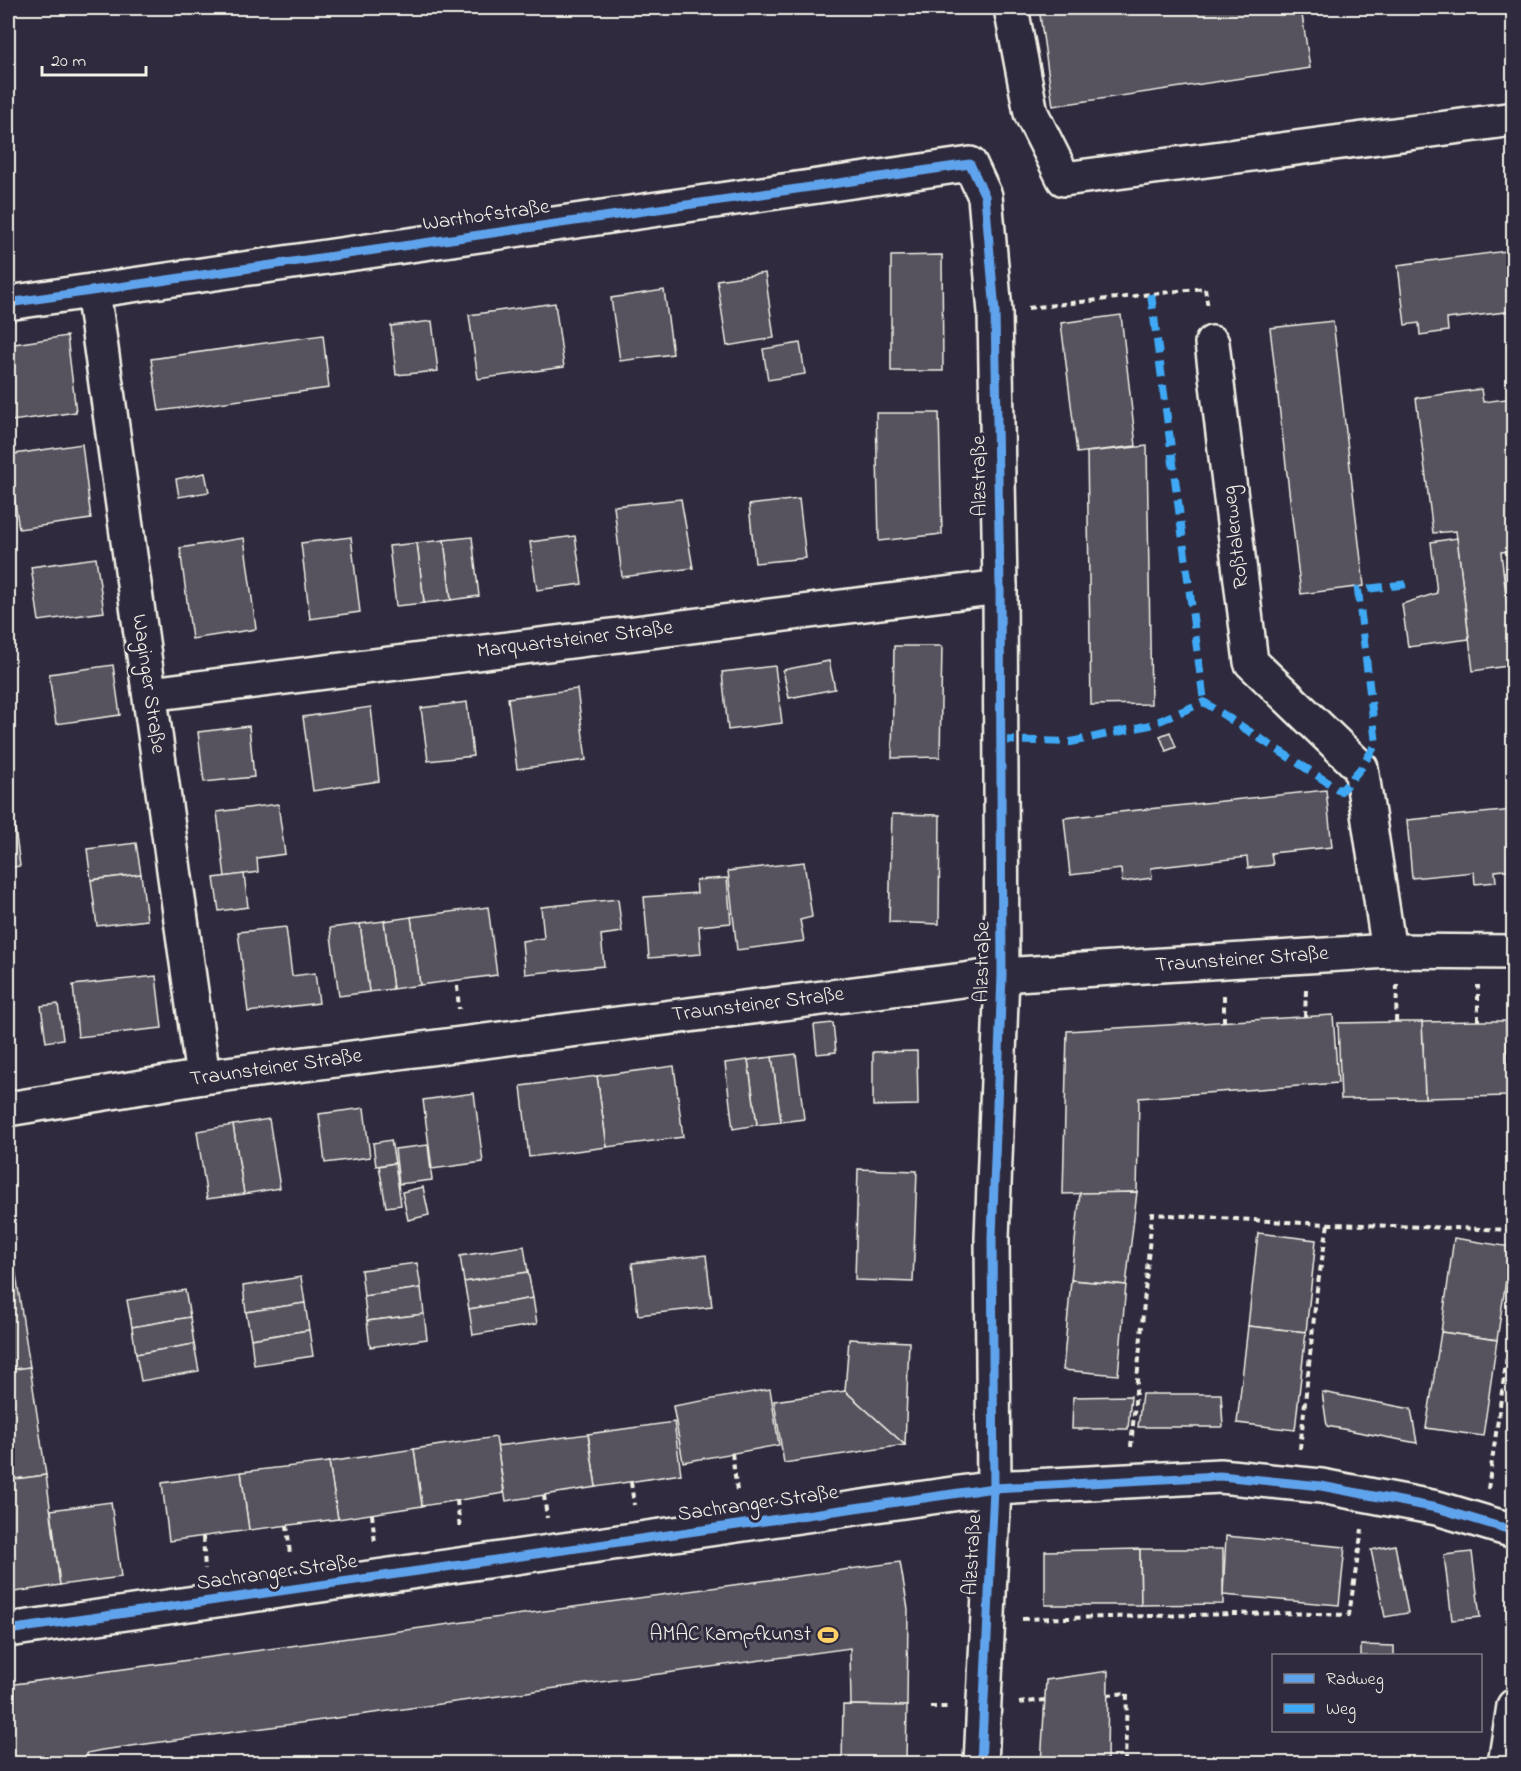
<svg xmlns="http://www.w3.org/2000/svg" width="1521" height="1771" font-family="'Indie Flower',sans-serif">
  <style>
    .building { fill: #56525f; stroke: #f4f1e8; stroke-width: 1.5 }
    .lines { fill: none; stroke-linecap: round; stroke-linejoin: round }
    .minor-casing { stroke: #f4f1e8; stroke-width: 38 }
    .path { stroke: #f4f1e8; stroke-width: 4; stroke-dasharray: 6 4.5; stroke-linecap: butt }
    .minor { stroke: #2f2a3d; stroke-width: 33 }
    .quiet { stroke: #3fa9f5; stroke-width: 8; stroke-dasharray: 15 8; stroke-linecap: butt }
    .cycleway-casing { stroke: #2f2a3d; stroke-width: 13 }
    .cycleway { stroke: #60a3ed; stroke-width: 9 }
    .labels { text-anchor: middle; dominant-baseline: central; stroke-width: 6; stroke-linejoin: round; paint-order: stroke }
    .street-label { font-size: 21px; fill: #f4f1e8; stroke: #2f2a3d }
    .poi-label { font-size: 21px; fill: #f4f1e8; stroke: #2f2a3d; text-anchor: end }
  </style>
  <rect width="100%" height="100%" fill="#2f2a3d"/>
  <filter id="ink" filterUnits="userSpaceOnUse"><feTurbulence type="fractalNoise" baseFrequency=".0167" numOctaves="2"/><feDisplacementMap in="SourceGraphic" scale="12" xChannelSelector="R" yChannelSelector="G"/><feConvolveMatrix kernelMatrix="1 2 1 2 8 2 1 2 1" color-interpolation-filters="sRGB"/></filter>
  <g filter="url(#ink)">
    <g class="building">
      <path d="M1039,8H1301L1310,68L1053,106Z"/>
      <path d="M1514,250V311L1447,319L1448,331L1420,335L1419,323L1405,325L1398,265Z"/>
      <path d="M942,255L943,371H891V256Z"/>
      <path d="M765,273L774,338L727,346L717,280Z"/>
      <path d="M664,290L673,354L620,361L611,298Z"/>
      <path d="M555,303L564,367L478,379L469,315Z"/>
      <path d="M1121,315L1136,446L1077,453L1061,323Z"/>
      <path d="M432,321L438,371L396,375L391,326Z"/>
      <path d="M1333,321L1364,586L1301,594L1270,328Z"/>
      <path d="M323,335L329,388L159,411L151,359Z"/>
      <path d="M67,336L76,412L12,421L8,381V345Z"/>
      <path d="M800,343L805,374L768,380L763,349Z"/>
      <path d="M1481,389L1483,402L1514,398V551L1501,552L1514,665L1473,671L1456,531L1433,533L1416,398Z"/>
      <path d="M876,413H939L942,534L879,541Z"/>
      <path d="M82,444L91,519L19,529L8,455Z"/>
      <path d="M1147,446L1151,704L1091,705L1087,452Z"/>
      <path d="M205,473L209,492L179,497L176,479Z"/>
      <path d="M681,499L693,568L622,577L614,506Z"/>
      <path d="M799,499L806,558L755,563L749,505Z"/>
      <path d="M575,536L582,584L537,590L530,542Z"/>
      <path d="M351,537L360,612L310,619L301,543Z"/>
      <path d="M472,537L479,596L451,600L444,540Z"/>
      <path d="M244,538L256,629L192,639L180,548Z"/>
      <path d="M1457,538L1469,639L1408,647L1402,604L1437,593L1431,542Z"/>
      <path d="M444,540L451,600L424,603L417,543Z"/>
      <path d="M417,543L424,603L396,606L389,546Z"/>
      <path d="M96,558L104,612L39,621L31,567Z"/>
      <path d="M1514,570V652L1504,573Z"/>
      <path d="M894,646H942L940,757L892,758Z"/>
      <path d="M829,661L835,689L789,698L783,670Z"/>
      <path d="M113,665L120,715L56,724L49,674Z"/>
      <path d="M775,666L782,723L728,730L722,672Z"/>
      <path d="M577,689L586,760L517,769L508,698Z"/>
      <path d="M467,702L473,756L428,761L421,708Z"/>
      <path d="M371,707L379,781L313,791L303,717Z"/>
      <path d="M249,726L254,777L204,782L198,732Z"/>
      <path d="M1170,732L1176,747L1166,751L1160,736Z"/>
      <path d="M8,776L20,866L8,868Z"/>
      <path d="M1326,790L1332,847L1271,853L1273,865L1248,868L1247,857L1151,868L1152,878L1122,882L1121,869L1070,875L1064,818Z"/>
      <path d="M278,804L285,854L257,858L258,872L225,877L217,812Z"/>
      <path d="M1514,810V869L1495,871L1496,882L1475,884L1474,872L1412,878L1407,820Z"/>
      <path d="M892,814L940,815L939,924L889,922Z"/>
      <path d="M136,843L141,874L91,880L87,849Z"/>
      <path d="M804,862L812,917L800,920L804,941L737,950L728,871Z"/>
      <path d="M141,874L147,920L97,926L91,880Z"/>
      <path d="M244,874L248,907L219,911L214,878Z"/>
      <path d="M727,878L731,923L699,926L701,954L649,958L644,897L697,893L696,880Z"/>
      <path d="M618,899L622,932L601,935L604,966L525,974L522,941L544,938L541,907Z"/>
      <path d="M488,907L497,975L420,985L411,917Z"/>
      <path d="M411,917L420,985L393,989L384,921Z"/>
      <path d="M384,921L393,989L369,992L360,924Z"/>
      <path d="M360,924L369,992L339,996L330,928Z"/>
      <path d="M286,927L292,976L315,973L319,1003L248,1012L238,932Z"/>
      <path d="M156,976L162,1028L78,1037L73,985Z"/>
      <path d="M58,1004L63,1039L46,1042L41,1006Z"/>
      <path d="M1333,1015L1338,1083L1139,1098L1137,1192L1063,1194L1067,1031Z"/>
      <path d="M1478,1021H1506L1509,1096L1425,1098L1422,1022Z"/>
      <path d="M1506,1021H1514V1096H1509Z"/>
      <path d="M1396,1022H1422L1425,1098L1341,1099L1338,1023Z"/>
      <path d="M833,1023L836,1052L817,1054L814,1025Z"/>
      <path d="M917,1051L918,1105L873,1106V1052Z"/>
      <path d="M796,1054L804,1119L781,1122L772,1057Z"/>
      <path d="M772,1057L781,1122L757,1125L748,1060Z"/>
      <path d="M748,1060L757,1125L733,1129L725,1063Z"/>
      <path d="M674,1066L683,1137L607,1147L597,1076Z"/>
      <path d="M597,1076L607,1147L529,1157L521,1086Z"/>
      <path d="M474,1093L483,1162L432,1169L423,1100Z"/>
      <path d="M364,1108L370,1157L325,1163L319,1114Z"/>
      <path d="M269,1119L280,1188L244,1194L233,1125Z"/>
      <path d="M233,1125L244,1194L207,1199L197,1131Z"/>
      <path d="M391,1140L395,1163L376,1166L373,1143Z"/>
      <path d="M428,1145L432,1180L399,1184L395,1149Z"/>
      <path d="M395,1163L401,1205L386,1207L379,1166Z"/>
      <path d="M858,1169L917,1171L913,1282L855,1280Z"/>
      <path d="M423,1187L429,1215L408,1220L402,1192Z"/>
      <path d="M1137,1192L1126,1285L1071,1280L1080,1193Z"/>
      <path d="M8,1213L14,1261L8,1262Z"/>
      <path d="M1258,1233L1316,1240L1306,1332L1248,1326Z"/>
      <path d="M1454,1238L1511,1247L1497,1340L1441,1332Z"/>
      <path d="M524,1246L528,1272L464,1282L460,1256Z"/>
      <path d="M706,1255L712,1307L638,1315L632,1263Z"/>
      <path d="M14,1261L30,1367L8,1370V1262Z"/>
      <path d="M417,1263L421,1288L364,1296L361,1270Z"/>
      <path d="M528,1272L533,1298L469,1309L464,1282Z"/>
      <path d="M301,1277L305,1303L246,1312L243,1286Z"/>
      <path d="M1071,1280L1126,1285L1118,1375L1063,1370Z"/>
      <path d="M421,1288L424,1314L367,1321L364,1296Z"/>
      <path d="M185,1290L190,1317L132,1327L127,1300Z"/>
      <path d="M533,1298L537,1324L473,1335L469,1309Z"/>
      <path d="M305,1303L309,1330L251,1339L246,1312Z"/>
      <path d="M424,1314L427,1339L370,1347L367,1321Z"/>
      <path d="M190,1317L194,1344L136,1354L132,1327Z"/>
      <path d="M1248,1326L1306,1332L1295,1430L1237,1423Z"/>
      <path d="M309,1330L313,1356L254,1365L251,1339Z"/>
      <path d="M1441,1332L1497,1340L1483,1436L1426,1428Z"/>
      <path d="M849,1339L909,1342L905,1445L845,1391Z"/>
      <path d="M194,1344L199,1371L141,1381L136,1354Z"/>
      <path d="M30,1367L46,1475L8,1480V1370Z"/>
      <path d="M770,1389L779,1445L683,1462L673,1406Z"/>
      <path d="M845,1391L905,1445L784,1463L774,1401Z"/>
      <path d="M1322,1392L1411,1409L1417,1443L1327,1426Z"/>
      <path d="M1142,1394H1221L1223,1427H1138Z"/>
      <path d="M1131,1396L1128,1429H1072L1073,1397Z"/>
      <path d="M674,1422L681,1474L596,1487L588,1434Z"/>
      <path d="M588,1434L596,1487L506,1501L497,1446Z"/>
      <path d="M496,1437L504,1493L422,1506L414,1449Z"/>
      <path d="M414,1449L422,1506L338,1519L329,1462Z"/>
      <path d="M329,1462L338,1519L249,1530L241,1472Z"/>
      <path d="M241,1472L249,1530L169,1541L162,1483Z"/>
      <path d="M46,1475L60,1585L8,1593V1480Z"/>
      <path d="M111,1502L121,1577L60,1585L51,1510Z"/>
      <path d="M1226,1536L1345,1547L1339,1605L1223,1595Z"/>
      <path d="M1395,1545L1408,1613L1385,1617L1371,1550Z"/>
      <path d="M1140,1549L1141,1605H1045V1551Z"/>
      <path d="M1140,1549H1223V1604L1141,1605Z"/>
      <path d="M1472,1552L1480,1617L1452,1620L1444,1555Z"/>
      <path d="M900,1562L908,1609L907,1706L851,1705L850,1648L102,1750L87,1753L88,1764H12L8,1730V1685Z"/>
      <path d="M1361,1645L1394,1646V1656H1361Z"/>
      <path d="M1108,1671L1107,1764H1041L1046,1680Z"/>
      <path d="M843,1705L907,1706L906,1764H842Z"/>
    </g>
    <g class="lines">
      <g class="minor-casing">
        <g id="minor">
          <path d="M1011,8L1031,113L1064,179L1514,119"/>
          <path d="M93,291L203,1077"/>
          <path d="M8,303L970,164L985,196L995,312L1000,587L1002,975L992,1238L994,1488L981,1764"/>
          <path d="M1212,343L1251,662L1361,768L1389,951"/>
          <path d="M150,694L1000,587"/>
          <path d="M8,1109L203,1077L1002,975L1389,951L1514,952"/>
          <path d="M8,1630L994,1488L1220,1476L1321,1486L1437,1508L1514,1531"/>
          <path d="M1505,1764L1514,1706"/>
        </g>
      </g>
      <g class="path">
        <path d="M1028,308L1205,288L1208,309"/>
        <path d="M457,986L459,1009"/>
        <path d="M1224,995V1022"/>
        <path d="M1305,1017L1306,990"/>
        <path d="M1478,1021V985"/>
        <path d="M1396,1022L1397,985"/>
        <path d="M1131,1447L1152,1214L1303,1223L1514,1230"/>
        <path d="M1300,1449L1317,1289L1328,1224"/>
        <path d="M732,1453L737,1491"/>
        <path d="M631,1482L634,1505"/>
        <path d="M1488,1489L1514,1308"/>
        <path d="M544,1495L547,1518"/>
        <path d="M457,1500L460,1530"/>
        <path d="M372,1514L375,1543"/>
        <path d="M287,1525L290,1555"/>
        <path d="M203,1537L205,1569"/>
        <path d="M1022,1619L1280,1613L1349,1615L1362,1529"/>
        <path d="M1107,1695L1127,1693L1125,1764"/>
        <path d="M1019,1703L1045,1700"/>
        <path d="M930,1707H951"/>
      </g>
      <use href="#minor" class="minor"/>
      <g class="quiet">
        <path d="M1151,294L1204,702"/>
        <path d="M1000,740L1071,742L1150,725L1204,702L1341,791L1361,768L1376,744L1358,590L1408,584"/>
      </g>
      <g class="cycleway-casing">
        <g id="cycleway">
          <path d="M8,303L970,164L985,196L995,312L1000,587L1002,975L992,1238L994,1488L981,1764"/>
          <path d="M8,1630L994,1488L1220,1476L1321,1486L1437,1508L1514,1531"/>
        </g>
      </g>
      <use href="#cycleway" class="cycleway"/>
    </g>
  </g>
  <defs>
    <g id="stadium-bare" transform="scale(1.62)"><path d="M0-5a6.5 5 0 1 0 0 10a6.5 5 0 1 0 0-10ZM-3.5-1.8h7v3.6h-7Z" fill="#ffd166" stroke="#2f2a3d" stroke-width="2.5" paint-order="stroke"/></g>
  </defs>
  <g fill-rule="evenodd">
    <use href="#stadium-bare" x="828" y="1635"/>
  </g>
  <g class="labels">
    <g class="street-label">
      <text transform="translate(486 216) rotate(-8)">Warthofstraße</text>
      <text transform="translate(980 476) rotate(-91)">Alzstraße</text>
      <text transform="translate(1236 537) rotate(-97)">Roßtalerweg</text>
      <text transform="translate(575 640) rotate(-7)">Marquartsteiner Straße</text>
      <text transform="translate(148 684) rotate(82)">Waginger Straße</text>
      <text transform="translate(1242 960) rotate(-4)">Traunsteiner Straße</text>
      <text transform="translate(983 962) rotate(-89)">Alzstraße</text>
      <text transform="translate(758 1005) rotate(-7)">Traunsteiner Straße</text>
      <text transform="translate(276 1068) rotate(-8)">Traunsteiner Straße</text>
      <text transform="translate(758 1504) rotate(-8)">Sachranger Straße</text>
      <text transform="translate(973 1555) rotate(-87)">Alzstraße</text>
      <text transform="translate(277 1573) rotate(-8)">Sachranger Straße</text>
    </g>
    <g class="poi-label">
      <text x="811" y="1635">AMAC Kampfkunst</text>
    </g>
  </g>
  <rect width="1521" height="1771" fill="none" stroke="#2f2a3d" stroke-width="30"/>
  <rect x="15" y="15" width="1491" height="1741" fill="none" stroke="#f4f1e8" stroke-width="2" filter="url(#ink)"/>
  <rect x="1272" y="1654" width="210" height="78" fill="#2f2a3d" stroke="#7e7a81" stroke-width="1.5"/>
  <rect x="1284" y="1674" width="30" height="9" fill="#60a3ed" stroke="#7e7a81" stroke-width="1.5"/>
  <text x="1326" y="1684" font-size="18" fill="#f4f1e8">Radweg</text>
  <rect x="1284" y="1704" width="30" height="9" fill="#3fa9f5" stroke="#7e7a81" stroke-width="1.5"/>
  <text x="1326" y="1714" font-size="18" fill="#f4f1e8">Weg</text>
  <path d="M42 66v9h104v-9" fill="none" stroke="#f4f1e8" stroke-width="3"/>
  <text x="51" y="66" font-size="18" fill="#f4f1e8" stroke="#2f2a3d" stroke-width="4.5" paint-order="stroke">20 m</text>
</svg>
